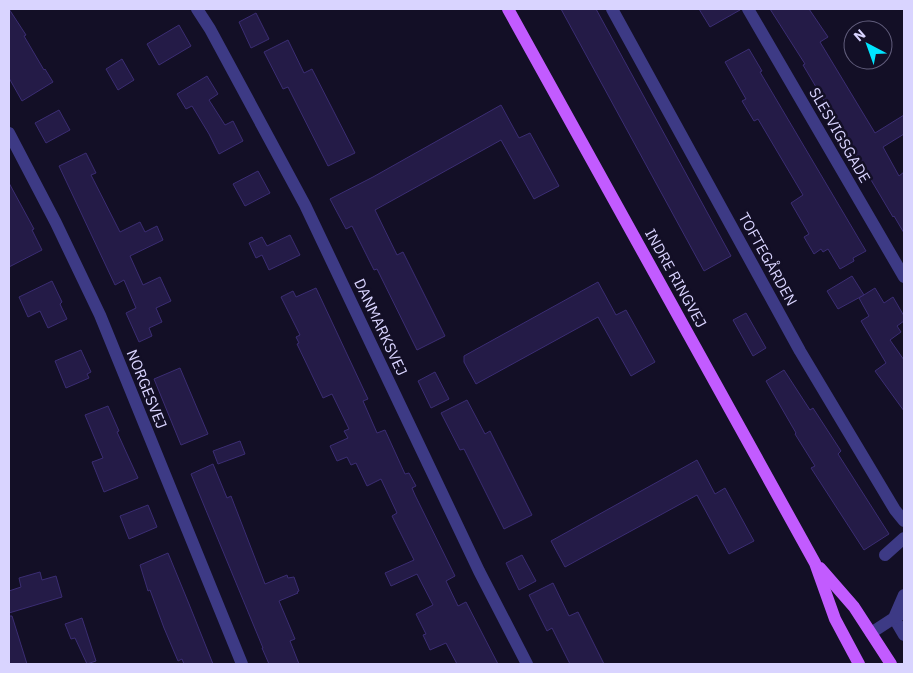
<svg xmlns="http://www.w3.org/2000/svg" width="913" height="673" font-family="'IBM Plex Sans',sans-serif">
  <style>
    .building { fill: #241b47; stroke: #3b2d73 }
    .lines { fill: none; stroke-linecap: round; stroke-linejoin: round }
    .minor { stroke: #3d3a85; stroke-width: 12 }
    .major { stroke: #c25bff; stroke-width: 12 }
    .labels { text-anchor: middle; dominant-baseline: central; stroke-width: 5; stroke-linejoin: round; paint-order: stroke }
    .street-label { font-size: 15px; fill: #d9d4ff; stroke: #130f26 }
  </style>
  <rect width="100%" height="100%" fill="#130f26"/>
  <g class="building">
    <path d="M9,9L26,35L24,36L44,70L45,69L53,82L22,101L9,78Z"/>
    <path d="M561,9H596L731,256L704,271Z"/>
    <path d="M699,9H740V10L710,27Z"/>
    <path d="M770,9H809L828,37L820,42L875,133L904,115V134L883,147L899,176L904,172V233L894,216L893,217L803,65L805,64Z"/>
    <path d="M256,13L269,39L251,48L239,22Z"/>
    <path d="M179,25L191,46L159,65L147,44Z"/>
    <path d="M288,40L304,73L312,69L355,153L328,166L288,87L283,89L264,52Z"/>
    <path d="M749,49L762,71L760,72L866,251L853,258L854,261L840,269L828,249L823,252L821,249L814,254L804,237L809,234L791,203L803,195L758,119L754,121L742,101L746,99L725,62Z"/>
    <path d="M122,59L134,80L118,90L106,69Z"/>
    <path d="M207,76L218,94L209,100L225,125L233,121L243,141L219,154L209,134L192,106L186,109L177,94Z"/>
    <path d="M501,105L519,138L530,133L559,186L534,199L501,140L375,210L397,255L403,252L445,336L417,350L377,269L374,270L352,226L346,229L330,199L373,177Z"/>
    <path d="M59,110L70,130L46,143L35,123Z"/>
    <path d="M86,153L96,173L91,175L120,232L140,222L145,232L157,226L163,240L130,256L143,285L160,277L171,301L156,308L162,322L149,328L152,336L139,342L126,313L136,308L124,280L115,285L59,166Z"/>
    <path d="M258,171L270,193L245,206L233,184Z"/>
    <path d="M9,183L34,229L32,230L42,250L9,267Z"/>
    <path d="M290,235L300,255L269,270L262,255L256,258L249,243L262,237L267,246Z"/>
    <path d="M852,276L864,295L838,309L827,291Z"/>
    <path d="M52,281L62,302L60,304L67,319L48,328L40,311L28,317L19,297Z"/>
    <path d="M598,282L616,315L626,310L655,362L631,376L598,317L476,384L464,362V356Z"/>
    <path d="M316,288L368,399L363,401L377,433L385,430L405,474L409,473L416,486L412,488L415,495L455,576L446,581L458,606L466,602L498,664H457L446,643L430,650L423,635L426,634L416,614L433,605L417,574L391,586L385,573L414,560L392,516L397,513L381,479L367,486L356,463L351,465L347,457L337,461L330,446L348,438L344,431L349,429L332,394L323,398L297,344L299,343L296,337L300,335L281,297L293,291L296,297Z"/>
    <path d="M875,288L884,303L893,297L904,316V321L897,326L901,332L890,340L904,360V411L875,371L886,363L861,321L869,316L859,298Z"/>
    <path d="M746,313L766,348L753,356L733,320Z"/>
    <path d="M81,350L91,372L87,374L89,378L66,388L55,361Z"/>
    <path d="M180,368L208,434L181,445L154,379Z"/>
    <path d="M784,370L810,410L813,408L841,451L838,454L889,534L864,550L811,468L815,466L795,434L796,433L766,381Z"/>
    <path d="M435,372L449,399L431,408L418,381Z"/>
    <path d="M467,400L485,434L490,431L532,515L504,529L464,449L460,450L441,413Z"/>
    <path d="M108,406L119,431L117,432L138,478L104,492L92,462L103,458L85,415Z"/>
    <path d="M240,441L245,454L218,464L213,451Z"/>
    <path d="M697,460L715,494L725,488L754,541L729,554L697,495L565,567L551,541Z"/>
    <path d="M213,464L227,498L231,496L265,584L287,575L288,578L294,577L299,591L297,592L298,593L279,601L295,639L290,641L299,664H269L262,648H263L191,474Z"/>
    <path d="M148,505L157,527L129,539L120,516Z"/>
    <path d="M168,553L189,604L213,664H184L182,659L178,661L164,628L150,590L148,591L140,565Z"/>
    <path d="M522,555L536,581L519,590L506,563Z"/>
    <path d="M40,572L42,580L56,576L62,597L9,613V591L21,587L19,578Z"/>
    <path d="M553,583L569,616L578,612L604,664H570L552,628L547,631L529,595Z"/>
    <path d="M9,616H12L27,664H9Z"/>
    <path d="M82,618L96,661L87,664L75,638L71,639L65,624Z"/>
  </g>
  <g class="lines">
    <g class="minor">
      <path d="M197,9L210,29L305,205L479,571L527,664"/>
      <path d="M612,9L800,351L895,510L904,521"/>
      <path d="M748,9L904,277"/>
      <path d="M9,133L56,223L100,315L242,664"/>
      <path d="M885,555L904,538"/>
      <path d="M901,614L894,618L904,635"/>
      <path d="M871,633L894,618L904,595"/>
    </g>
    <g class="major">
      <path d="M508,9L815,563L835,619L859,664"/>
      <path d="M820,568L854,607L891,664"/>
    </g>
  </g>
  <g class="labels">
    <g class="street-label">
      <text transform="translate(840 135) rotate(60)">SLESVIGSGADE</text>
      <text transform="translate(768 259) rotate(61)">TOFTEGÅRDEN</text>
      <text transform="translate(676 278) rotate(61)">INDRE RINGVEJ</text>
      <text transform="translate(381 327) rotate(65)">DANMARKSVEJ</text>
      <text transform="translate(147 389) rotate(68)">NORGESVEJ</text>
    </g>
  </g>
  <rect width="913" height="673" fill="none" stroke="#d9d4ff" stroke-width="20"/>
  <g transform="translate(868 45) rotate(319)"><circle r="24" fill="#130f26" stroke="#625e7d"/>
  <path d="M0-4L9 19L0 12L-9 19Z" fill="#00e5ff"/>
  <text y="-8" font-size="14" font-weight="bold" text-anchor="middle" fill="#d9d4ff">N</text>
  </g>
</svg>
